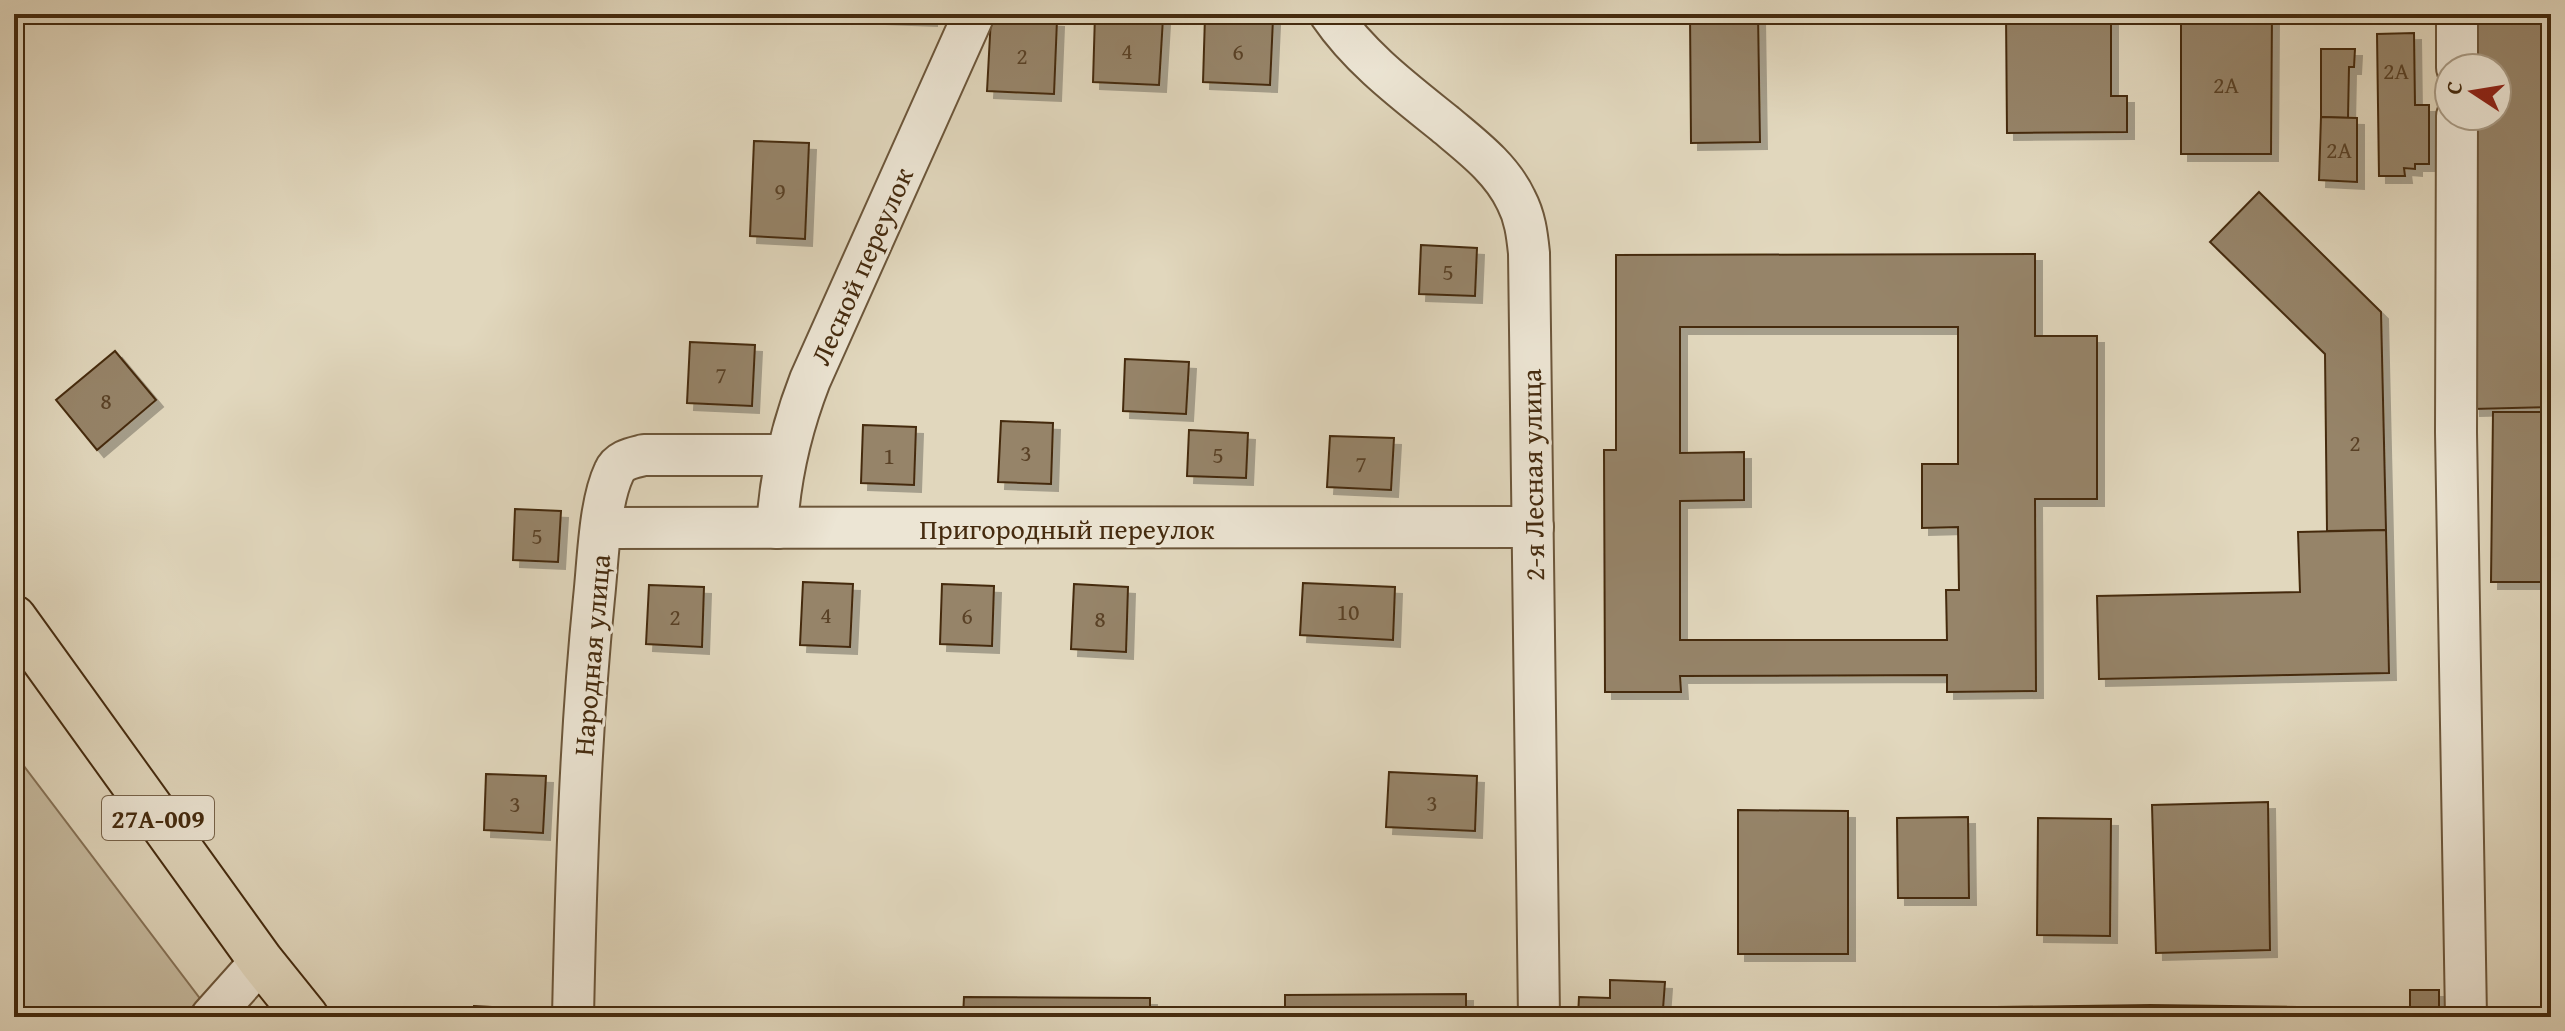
<svg xmlns="http://www.w3.org/2000/svg" width="2565" height="1031" font-family="'Gentium Book Plus',serif">
  <style>
    .green { fill: #c6ba9f; stroke: #867257; stroke-width: 2 }
    .building { fill: #968469; stroke: #452b0f; stroke-width: 2; fill-rule: evenodd; filter: url(#shadow) }
    .lines { fill: none; stroke-linecap: round; stroke-linejoin: round }
    .minor-casing { stroke: #6c563a; stroke-width: 44 }
    .primary-casing { stroke: #452b0f; stroke-width: 48 }
    .path { stroke: #452b0f; stroke-width: 5; stroke-dasharray: 2 4; stroke-linecap: butt }
    .minor { stroke: #ece5d4; stroke-width: 40 }
    .primary { stroke: #e1d7bd; stroke-width: 44 }
    .labels { text-anchor: middle; dominant-baseline: central; stroke-width: 6; stroke-linejoin: round; paint-order: stroke }
    .number-label { font-size: 24px; fill: #594126 }
    .shield { fill: #ece5d4; stroke: #77634a; stroke-width: 2 }
    .shield-label { font-size: 26px; font-weight: bold; fill: #452b0f }
    .street-label { font-size: 28px; fill: #452b0f; stroke: #ece5d4 }
  </style>
  <defs>
    <filter id="shadow"><feDropShadow dx="7" dy="7" stdDeviation="0" flood-color="#0004"/></filter>
  </defs>
  <rect width="100%" height="100%" fill="#e1d7bd"/>
  <filter id="stains"><feTurbulence type="fractalNoise" baseFrequency=".0025" numOctaves="4"/><feColorMatrix values="0 0 0 0 .2 0 0 0 0 .09 0 0 0 0 .02 0 0 0 .5 -.17"/></filter>
  <radialGradient id="worn" r=".72"><stop offset=".6" stop-color="#630" stop-opacity="0"/><stop offset="1" stop-color="#630" stop-opacity=".3"/></radialGradient>
  <path class="green" d="M14,753L214,1017H14Z"/>
  <g class="building">
    <path d="M879,14H930V19L879,17Z"/>
    <path d="M1095,14L1163,18L1159,85L1093,82Z"/>
    <path d="M1690,14H1758L1760,142L1691,143Z"/>
    <path d="M2006,14H2111V96H2127V132L2007,133Z"/>
    <path d="M2181,14H2272L2271,154H2181Z"/>
    <path d="M2459,14H2495L2551,23V407L2473,409L2463,116H2497V68H2461Z"/>
    <path d="M1205,16L1273,19L1270,85L1203,82Z"/>
    <path d="M991,17L1057,20L1054,94L987,91Z"/>
    <path d="M2414,33L2415,105H2429V164H2415V169L2404,168L2405,176H2379L2377,34Z"/>
    <path d="M2321,49H2355L2354,67H2349L2348,118L2321,117Z"/>
    <path d="M2321,117L2357,118V182L2319,180Z"/>
    <path d="M754,141L809,143L805,239L750,236Z"/>
    <path d="M2259,192L2381,312L2386,530L2327,531L2325,354L2210,242Z"/>
    <path d="M1421,245L1477,248L1475,296L1419,294Z"/>
    <path d="M2035,254V336H2097V499H2035L2036,691L1947,692V675L1680,676L1681,692H1605L1604,450H1616V255ZM1680,327H1958V464H1922V528L1958,527L1959,590H1946L1947,640H1680V501L1744,500V452L1680,453Z"/>
    <path d="M690,342L755,345L752,406L687,403Z"/>
    <path d="M115,351L156,400L97,450L56,400Z"/>
    <path d="M1125,359L1189,362L1186,414L1123,411Z"/>
    <path d="M2493,412H2551V582H2491Z"/>
    <path d="M1001,421L1053,423L1051,484L998,482Z"/>
    <path d="M863,425L916,427L914,485L861,483Z"/>
    <path d="M1189,430L1248,433L1246,478L1187,476Z"/>
    <path d="M1330,436L1394,438L1391,490L1327,487Z"/>
    <path d="M515,509L561,511L558,562L513,560Z"/>
    <path d="M2386,530L2389,673L2099,679L2097,596L2300,592L2298,532Z"/>
    <path d="M803,582L853,584L850,647L800,645Z"/>
    <path d="M1303,583L1395,587L1393,640L1300,635Z"/>
    <path d="M942,584L994,586L992,646L940,644Z"/>
    <path d="M1074,584L1128,587L1126,652L1071,649Z"/>
    <path d="M649,585L704,587L702,647L646,644Z"/>
    <path d="M2550,739L2551,867H2547Z"/>
    <path d="M1389,772L1477,776L1475,831L1386,827Z"/>
    <path d="M486,774L546,776L543,833L484,830Z"/>
    <path d="M2268,802L2270,950L2156,953L2152,805Z"/>
    <path d="M1738,810L1848,811V954H1738Z"/>
    <path d="M1968,817L1969,898H1898L1897,818Z"/>
    <path d="M2038,818L2111,819L2110,936L2037,935Z"/>
    <path d="M1610,980L1665,982L1663,1009L1694,1008V1017H1578L1579,997L1610,998Z"/>
    <rect x="2410" y="990" width="29" height="27"/>
    <path d="M1466,994V1017H1285V995Z"/>
    <path d="M964,997L1150,998V1017H963Z"/>
    <path d="M2150,1005L2378,1008L2377,1017H2150Z"/>
    <path d="M2150,1005V1017H1844V1009Z"/>
    <path d="M474,1006L545,1010L544,1017H473Z"/>
    <path d="M1694,1008L1844,1009V1017H1694Z"/>
  </g>
  <g class="lines">
    <g class="minor-casing">
      <g id="minor">
        <path d="M1330,14C1360,58 1404,91 1445,124C1471,146 1501,168 1516,200C1525,217 1527,234 1529,253L1539,1017"/>
        <path d="M2457,68V14"/>
        <path d="M2457,116L2456,432L2466,1017"/>
        <path d="M602,528L1533,527"/>
        <path d="M777,528C780,475 791,429 810,380L974,14"/>
        <path d="M211,1017L261,961"/>
        <path d="M573,1017C576,877 580,737 594,598C598,562 599,504 614,472C619,460 632,458 644,455H785"/>
      </g>
    </g>
    <g class="primary-casing">
      <path id="primary" d="M14,618L261,961L306,1017"/>
    </g>
    <path class="path" d="M14,565L23,578"/>
    <use href="#minor" class="minor"/>
    <use href="#primary" class="primary"/>
  </g>
  <g class="labels">
    <g class="number-label">
      <text x="1127" y="50">4</text>
      <text x="1238" y="51">6</text>
      <text x="1022" y="55">2</text>
      <text x="2396" y="70">2А</text>
      <text x="2226" y="84">2А</text>
      <text x="2339" y="149">2А</text>
      <text x="780" y="190">9</text>
      <text x="1448" y="271">5</text>
      <text x="721" y="374">7</text>
      <text x="106" y="400">8</text>
      <text x="2355" y="442">2</text>
      <text x="1026" y="452">3</text>
      <text x="1218" y="454">5</text>
      <text x="889" y="455">1</text>
      <text x="1361" y="463">7</text>
      <text x="537" y="535">5</text>
      <text x="1348" y="611">10</text>
      <text x="826" y="614">4</text>
      <text x="967" y="615">6</text>
      <text x="675" y="616">2</text>
      <text x="1100" y="618">8</text>
      <text x="1432" y="802">3</text>
      <text x="515" y="803">3</text>
    </g>
    <rect class="shield" x="102" y="796" width="112" height="44" rx="6"/>
    <g class="shield-label">
      <text x="158" y="818">27А-009</text>
    </g>
    <g class="street-label">
      <text transform="translate(861 266) rotate(-66)">Лесной переулок</text>
      <text transform="translate(1532 475) rotate(-91)">2-я Лесная улица</text>
      <text x="1067" y="528">Пригородный переулок</text>
      <text transform="translate(591 655) rotate(-85)">Народная улица</text>
    </g>
  </g>
  <rect width="2565" height="1031" fill="none" stroke="#e1d7bd" stroke-width="48"/>
  <rect x="16" y="16" width="2533" height="999" fill="none" stroke="#452b0f" stroke-width="4"/>
  <rect x="24" y="24" width="2517" height="983" fill="none" stroke="#452b0f" stroke-width="2"/>
  <g transform="translate(2473 92) rotate(282)"><circle r="38" fill="#ece5d4" stroke="#a99b85" stroke-width="2"/>
  <path d="M0-6L14 30L0 20L-14 30Z" fill="#8f2418"/>
  <text y="-12" font-size="22" font-weight="bold" text-anchor="middle" fill="#452b0f">С</text>
  </g>
  <rect width="100%" height="100%" filter="url(#stains)"/>
  <rect width="100%" height="100%" fill="url(#worn)"/>
</svg>
